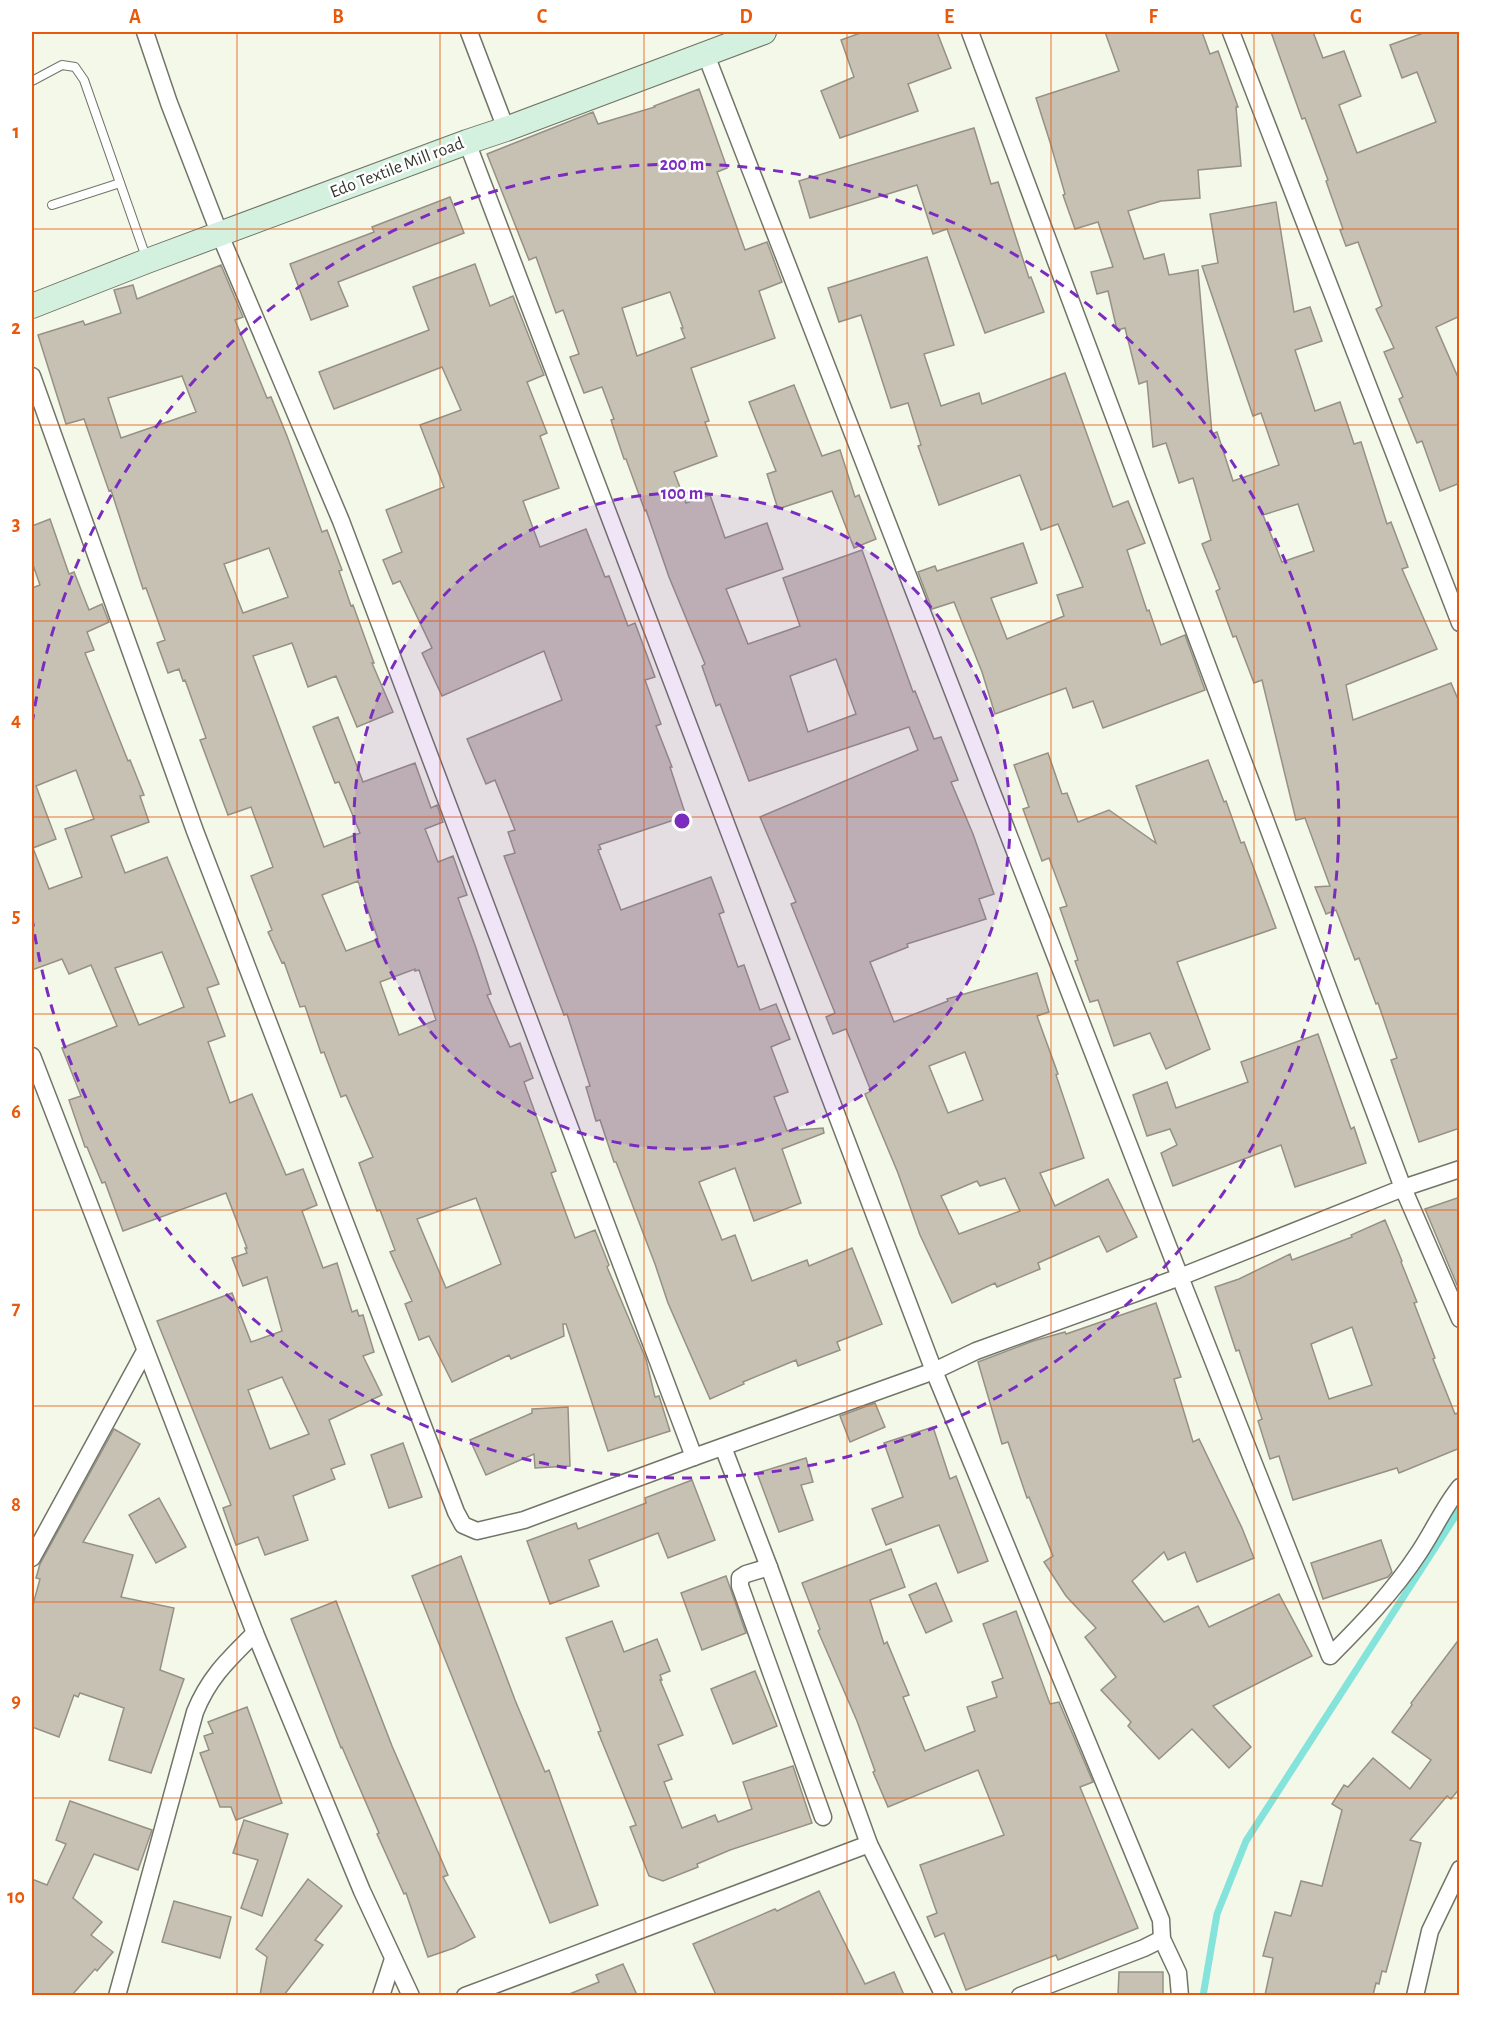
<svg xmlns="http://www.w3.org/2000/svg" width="1491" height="2027" font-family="'Alegreya Sans',sans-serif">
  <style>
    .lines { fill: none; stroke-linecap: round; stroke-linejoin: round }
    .stream { stroke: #84e3da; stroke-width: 7 }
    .building { fill: #c7c1b4; stroke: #969184; stroke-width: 1.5; fill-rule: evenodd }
    .lane-casing { stroke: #717568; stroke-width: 10 }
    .street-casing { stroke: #717568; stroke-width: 19 }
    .secondary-casing { stroke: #717568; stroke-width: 26 }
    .lane { stroke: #fff; stroke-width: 8 }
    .street { stroke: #fff; stroke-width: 16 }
    .secondary { stroke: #d4f0de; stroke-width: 24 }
    .grid { fill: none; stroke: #e8590c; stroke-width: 1.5; stroke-opacity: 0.55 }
    .ring { fill: none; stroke: #7b2cbf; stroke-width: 3; stroke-dasharray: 10 8 }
    .labels { text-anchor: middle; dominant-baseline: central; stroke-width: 5; stroke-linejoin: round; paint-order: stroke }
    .street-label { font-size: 18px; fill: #363832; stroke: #fff }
    .centre { fill: #7b2cbf; stroke: #fff; stroke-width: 3 }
    .ring-label { font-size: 18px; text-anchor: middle; font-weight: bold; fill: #7b2cbf; stroke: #fff; stroke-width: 5; stroke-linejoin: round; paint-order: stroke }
    .neatline { fill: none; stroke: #e8590c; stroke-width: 2 }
    .grid-label { font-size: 20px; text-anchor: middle; font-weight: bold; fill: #e8590c }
  </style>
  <rect width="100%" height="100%" fill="#f3f8e9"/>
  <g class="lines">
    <path class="stream" d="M1203,1996L1217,1914L1246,1841L1460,1509"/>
  </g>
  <g class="building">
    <path d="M863,32H937L951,68L908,84L918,111L840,138L821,91L854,77L841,40Z"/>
    <path d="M1105,32H1202L1210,54L1218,51L1238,107H1236L1241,166L1198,170L1200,198L1161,201L1128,211L1144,259L1164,254L1169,275L1198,270L1212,434L1217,432L1233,481L1279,465L1261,413L1253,416L1202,266L1218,263L1210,214L1276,202L1294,312L1310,307L1322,341L1295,350L1315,411L1340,402L1354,444L1361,442L1387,524L1391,522L1408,567L1402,569L1437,649L1346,685L1353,720L1451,683L1460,704V1128L1419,1142L1391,1060L1397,1058L1378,1003L1376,1004L1359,958L1355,960L1336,910L1326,914L1315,887L1330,886L1305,818L1296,820L1262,680L1254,683L1236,636L1233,637L1216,591L1220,589L1202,544L1211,540L1193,478L1179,483L1166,443L1153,447L1147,381L1139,384L1125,328L1117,330L1108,291L1097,294L1091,272L1113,267L1098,222L1075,229L1063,195L1065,194L1050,142L1036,98L1119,71ZM1298,504L1314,551L1282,562L1263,515Z"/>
    <path d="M1271,32H1313L1323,58L1344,51L1361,96L1339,105L1357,153L1436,122L1417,72L1402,78L1390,45L1426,32H1460V316L1436,327L1460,382V483L1440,491L1422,441L1417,443L1399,399L1403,397L1384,352L1394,348L1376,309L1382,306L1358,242L1346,246L1340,230L1343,229L1326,181L1328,180L1305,118L1302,119Z"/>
    <path d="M699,89L727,168L717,172L745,250L767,242L782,282L759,291L775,338L691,368L709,421L705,422L717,456L674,472L686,503L710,495L725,538L767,523L783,569L726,589L748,644L800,626L783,578L862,550L913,692L915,691L934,739L941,737L958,780L951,782L973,834L994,894L979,899L986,919L907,944L908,947L870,962L894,1022L948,1001L947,999L1037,973L1049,1012L1037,1016L1058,1074L1056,1075L1084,1158L1040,1173L1055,1206L1108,1179L1137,1237L1107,1252L1099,1236L1038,1263L1040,1269L997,1287L995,1283L952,1303L920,1235L898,1173L865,1094L871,1091L846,1029L833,1034L826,1017L835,1013L791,904L796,902L760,817L918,750L909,727L749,781L720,704L716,706L702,666L705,664L669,577L646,510L645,511L626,459H624L611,420L614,419L602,387L584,393L570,357L579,354L563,310L556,313L536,257L529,260L487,154L593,112L598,124L655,107L654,106ZM670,292L683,328H681L685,338L637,356L622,308ZM836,659L856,714L808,732L790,676ZM965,1052L983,1100L948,1113L929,1066ZM1005,1178L1020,1211L959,1234L941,1196L977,1181L980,1186Z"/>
    <path d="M974,128L991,184L998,182L1029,278L1031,277L1044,312L985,333L947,229L933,234L917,185L810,218L799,181Z"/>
    <path d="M450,197L464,233L338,282L348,306L311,320L290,264L374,232L372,227Z"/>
    <path d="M927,257L954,345L924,354L941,406L979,393L982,404L1065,373L1113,507L1128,501L1145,543L1127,550L1147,611L1149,610L1161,645L1185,635L1205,690L1103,728L1093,701L1073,708L1066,688L995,714L982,672L954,602L932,609L918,572L935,566L937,571L1023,543L1037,583L991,598L1007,639L1064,616L1057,595L1083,587L1058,524L1041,530L1020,475L939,505L918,446L921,445L908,403L891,408L861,315L839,322L828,288Z"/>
    <path d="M475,264L490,306L513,296L544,375L527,382L547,433L540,436L559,488L523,501L540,547L586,529L605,577L609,576L628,626L635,623L655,677L645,680L661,724L656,726L672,767H670L686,816L599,845L601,849L598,850L621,910L711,877L724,912L719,914L738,967L744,965L760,1010L776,1004L790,1039L771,1047L788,1092L774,1097L787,1131L823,1128L824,1133L782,1149L801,1203L754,1221L735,1168L699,1182L722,1240L735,1235L752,1281L807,1260L809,1266L852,1248L882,1324L837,1342L840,1350L798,1366L796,1360L743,1382L744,1384L710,1399L668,1303L655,1264L616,1162H614L600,1120L596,1121L586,1087L590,1086L567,1014L564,1015L504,856L515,853L508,832L515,830L495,780L486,784L467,739L562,700L544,651L442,696L422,653L432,648L400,581L393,584L383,560L402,552L386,510L444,487L420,425L461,410L442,367L334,409L319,372L429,330L413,287Z"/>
    <path d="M221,265L243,317L235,320L267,398L271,397L287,436L322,532L327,530L342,570L339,571L351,606L353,605L374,663H372L393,712L357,727L336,676L308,687L292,643L253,656L324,847L360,833L339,782L335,783L313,727L338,717L363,782L415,763L431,808L437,805L443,822L425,829L438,862L453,856L467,895L458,898L476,948L491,994L487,995L510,1047L520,1043L533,1078L524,1082L556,1171L551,1173L575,1238L595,1230L609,1265L607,1267L646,1359L655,1397L659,1396L670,1431L608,1451L566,1324H563L564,1336L511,1359L509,1355L452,1382L429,1336L419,1340L405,1304L412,1301L390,1252L395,1250L380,1210L377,1211L359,1163L373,1157L346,1095L341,1097L324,1052L321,1053L305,1006L300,1007L284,962L282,963L268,932L272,930L251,876L273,867L251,807L228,815L200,740L206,738L185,680L183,681L179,669L168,673L157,643L165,640L146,588L143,589L111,490L109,491L84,419L66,424L38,335L83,321L85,325L121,313L114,290L133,285L137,299ZM182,376L196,412L121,438L108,398ZM269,548L288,597L243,613L224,564ZM358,881L378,939L346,951L322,895ZM415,969V971L419,970L436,1020L399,1035L380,982ZM476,1198L501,1264L446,1288L417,1219Z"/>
    <path d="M794,385L822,456L840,450L855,497L859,495L876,539L854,548L832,491L778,509L767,474L776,471L749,402Z"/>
    <path d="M50,519L69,574L74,572L89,610L102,604L109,622L87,632L94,650L85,653L128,761L130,760L144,795L140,796L149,822L111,836L125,873L167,857L219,984L207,988L225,1036L208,1042L230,1103L252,1094L286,1175L303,1169L317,1205L302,1211L323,1268L337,1263L352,1312L357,1310L359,1316L363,1315L374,1352L363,1356L382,1395L329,1420L345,1464L331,1469L335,1479L293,1496L308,1540L265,1555L258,1537L236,1545L223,1508L231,1505L157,1321L232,1293L251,1342L282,1331L267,1277L243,1286L232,1258L247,1253L245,1248H247L226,1193L123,1231L105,1182L102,1183L87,1147H85L69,1100L81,1096L62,1048L117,1026L91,965L69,974L62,959L32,970V588L40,585L32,562V526ZM76,770L94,819L65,829L82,877L49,889L33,848L56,839L36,786ZM162,952L184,1007L139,1025L115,968ZM282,1377L309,1434L270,1449L248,1390Z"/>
    <path d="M1048,753L1062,794L1067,793L1078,822L1109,810L1156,843L1136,786L1208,760L1224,802L1226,801L1241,843L1244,842L1276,928L1177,962L1210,1049L1166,1069L1150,1033L1114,1046L1098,1000L1090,1002L1075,961L1078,960L1060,908L1067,906L1049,858L1042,861L1023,809L1029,807L1014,765Z"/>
    <path d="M1318,1034L1351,1129L1354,1127L1366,1163L1295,1187L1281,1145L1173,1186L1161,1153L1177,1145L1170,1129L1147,1136L1133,1095L1167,1082L1176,1108L1248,1082L1241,1062Z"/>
    <path d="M1460,1197V1292L1425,1209Z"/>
    <path d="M1385,1220L1402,1261L1401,1262L1417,1302L1414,1303L1435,1358L1433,1359L1455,1414L1460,1412V1448L1399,1473L1397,1468L1293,1500L1279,1456L1270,1459L1258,1421L1262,1419L1239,1350L1236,1351L1215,1287L1239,1279L1290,1254L1292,1260L1352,1237L1351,1235ZM1352,1327L1372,1385L1329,1399L1311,1344Z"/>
    <path d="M1156,1303L1181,1377L1174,1379L1193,1442L1199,1439L1242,1528L1254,1558L1197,1582L1185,1552L1168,1560L1164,1552L1132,1581L1164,1622L1198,1606L1209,1627L1279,1594L1312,1656L1213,1706L1251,1747L1229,1768L1192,1729L1159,1759L1128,1726L1131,1722L1101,1690L1116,1677L1085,1637L1096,1628L1066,1596L1044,1562L1053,1556L1029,1497L1027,1498L1008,1442L1002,1444L978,1362L1033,1341L1065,1332L1066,1334Z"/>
    <path d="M875,1403L885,1427L850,1442L840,1416Z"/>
    <path d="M568,1407L570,1466L535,1468L534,1454L486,1475L470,1440L532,1413V1409Z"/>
    <path d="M933,1427L950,1479L956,1476L988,1561L958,1573L939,1525L886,1545L872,1509L903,1497L884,1443Z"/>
    <path d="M114,1429L140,1444L83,1542L133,1555L121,1597L174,1608L160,1670L184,1679L151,1773L109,1760L124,1708L80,1693L78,1697L74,1695L59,1737L32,1727V1608L40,1579L36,1578L40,1564Z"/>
    <path d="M403,1443L422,1497L389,1508L371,1455Z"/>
    <path d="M806,1458L813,1482L801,1485L813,1520L779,1532L757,1473Z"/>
    <path d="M692,1480L715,1540L668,1558L658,1533L589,1560L599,1586L550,1604L527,1541L576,1523L578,1529L646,1503L645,1498Z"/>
    <path d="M159,1498L186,1547L156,1563L129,1515Z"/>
    <path d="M1381,1540L1392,1572L1388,1577L1323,1599L1311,1563Z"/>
    <path d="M891,1549L905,1587L870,1600L884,1644L887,1642L909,1695L903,1697L925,1751L975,1731L967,1707L997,1697L992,1682L1003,1678L983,1624L1016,1611L1050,1704L1059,1702L1093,1782L1080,1787L1138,1928L1058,1960L1056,1955L966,1990L944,1933L935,1937L927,1917L937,1913L920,1865L1004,1835L978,1770L888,1807L873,1772L875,1771L857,1721L818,1631L820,1629L802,1583Z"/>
    <path d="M461,1556L515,1700L545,1772L549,1770L598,1905L550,1923L412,1576Z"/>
    <path d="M726,1576L746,1633L702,1650L681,1593Z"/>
    <path d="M936,1583L952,1621L926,1633L909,1595Z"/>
    <path d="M336,1601L392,1746L448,1875L443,1877L475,1937L454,1948L428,1957L406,1893L404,1894L377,1834L379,1833L342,1747L341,1748L291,1619Z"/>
    <path d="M612,1621L624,1652L657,1639L670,1671L660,1675L662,1680H660L683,1735L658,1745L672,1779L664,1782L682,1828L715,1815L718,1822L752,1809L743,1782L793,1766L812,1823L730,1850L697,1864L698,1867L663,1881L649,1876L630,1827L636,1825L598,1732L601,1731L566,1638Z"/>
    <path d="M1460,1638V1788L1451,1799L1447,1796L1410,1840L1421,1843L1386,1972L1382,1971L1379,1984L1376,1983L1373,1995H1265L1273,1958L1263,1956L1275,1912L1291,1916L1301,1881L1322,1886L1342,1810L1332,1804L1344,1785L1348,1787L1373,1758L1410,1789L1431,1760L1392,1732L1412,1705L1411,1703Z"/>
    <path d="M755,1671L777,1726L733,1744L711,1689Z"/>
    <path d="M247,1707L282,1803L236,1820L231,1807H220L200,1753L209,1750L204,1736L213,1733L208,1722Z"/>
    <path d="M70,1801L152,1830L138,1870L94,1854L73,1898L102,1922L91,1935L113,1952L97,1971L95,1969L72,1995H32V1879L47,1885L66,1844L56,1840Z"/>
    <path d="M244,1820L288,1834L262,1916L241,1908L258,1860L233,1853Z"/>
    <path d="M308,1879L342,1906L315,1940L323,1945L284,1995H260L267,1957L256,1949Z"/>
    <path d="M819,1891L865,1984L894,1972L904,1995H716L693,1944L775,1909L777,1911Z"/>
    <path d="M174,1901L231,1917L220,1958L162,1942Z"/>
    <path d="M623,1964L637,1995H567L599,1982L596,1975Z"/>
    <path d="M1119,1972H1163V1995H1118Z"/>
  </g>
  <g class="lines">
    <g class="lane-casing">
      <g id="lane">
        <path d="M32,81L62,65L75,67L84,80L147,260"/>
        <path d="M52,205L120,183"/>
      </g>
    </g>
    <g class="street-casing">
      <g id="street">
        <path d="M145,32L169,103L220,235L341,521L694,1457"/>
        <path d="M469,32L506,129"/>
        <path d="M970,32L1403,1188L1460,1319"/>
        <path d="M1231,32L1460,623"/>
        <path d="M706,55L1180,1277L1330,1656C1362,1624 1393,1592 1418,1554C1433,1532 1443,1508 1460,1487"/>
        <path d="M467,142L934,1371L1161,1920L1162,1939L1178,1973L1180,1996"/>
        <path d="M32,376L195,831L456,1512L463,1525L477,1531L524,1520L694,1457L934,1371L976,1351L1180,1277L1403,1188L1460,1169"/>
        <path d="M32,1056L255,1633L362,1891L411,1996"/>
        <path d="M723,1447L769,1567L869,1844L944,1996"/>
        <path d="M32,1558L145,1351"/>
        <path d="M769,1567L746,1574L740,1578V1586L823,1817"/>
        <path d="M117,1996L195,1712C209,1677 229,1659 255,1633"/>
        <path d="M381,1996L393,1959"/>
        <path d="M465,1996L869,1844"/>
        <path d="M1020,1996L1144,1948L1162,1939"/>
        <path d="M1415,1996L1430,1931L1460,1869"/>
      </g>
    </g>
    <g class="secondary-casing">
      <path id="secondary" d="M32,306L147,261L467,142L506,129L764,32"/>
    </g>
    <use href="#lane" class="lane"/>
    <use href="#street" class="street"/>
    <use href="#secondary" class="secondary"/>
  </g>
  <path class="grid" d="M237,32V1996M440,32V1996M644,32V1996M847,32V1996M1051,32V1996M1254,32V1996M32,229H1460M32,425H1460M32,621H1460M32,817H1460M32,1014H1460M32,1210H1460M32,1406H1460M32,1602H1460M32,1798H1460"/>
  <circle cx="682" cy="821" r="328" fill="#7b2cbf" fill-opacity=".12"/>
  <g class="ring">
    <circle cx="682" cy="821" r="328"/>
    <path d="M32 724A657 657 0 1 1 32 918"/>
  </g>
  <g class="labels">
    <g class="street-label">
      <text transform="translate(397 168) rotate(-21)">Edo Textile Mill road</text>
    </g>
  </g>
  <circle cx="682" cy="821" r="9" class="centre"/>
  <g class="ring-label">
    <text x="682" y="170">200 m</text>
    <text x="682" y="499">100 m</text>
  </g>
  <rect width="1491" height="2027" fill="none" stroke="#ffffff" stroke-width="66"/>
  <rect x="33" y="33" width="1425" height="1961" class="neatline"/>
  <g class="grid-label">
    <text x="135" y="23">A</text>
    <text x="338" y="23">B</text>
    <text x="542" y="23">C</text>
    <text x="746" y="23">D</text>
    <text x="949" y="23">E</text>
    <text x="1153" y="23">F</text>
    <text x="1356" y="23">G</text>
    <text x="16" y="138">1</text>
    <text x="16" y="334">2</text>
    <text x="16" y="530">3</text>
    <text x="16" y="726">4</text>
    <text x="16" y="922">5</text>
    <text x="16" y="1118">6</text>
    <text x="16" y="1314">7</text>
    <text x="16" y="1511">8</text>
    <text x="16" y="1707">9</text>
    <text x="16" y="1903">10</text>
  </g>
</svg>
